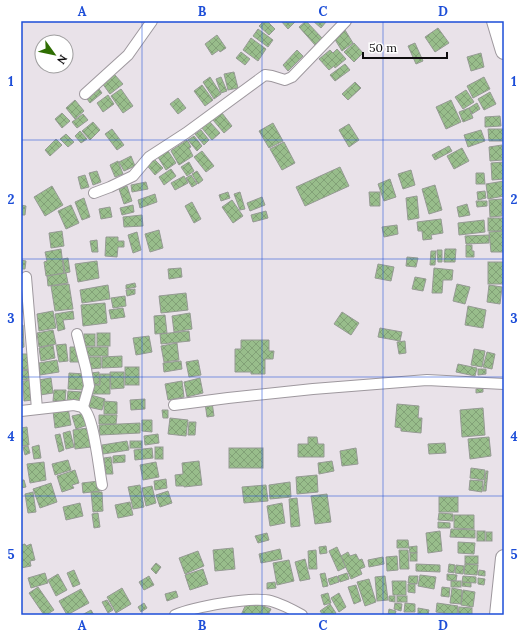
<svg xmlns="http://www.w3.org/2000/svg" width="525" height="636" font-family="Lora,serif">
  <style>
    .building { fill: url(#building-cross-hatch); stroke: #959a93 }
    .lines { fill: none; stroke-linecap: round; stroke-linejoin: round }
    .minor-casing { stroke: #9e989e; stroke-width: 12 }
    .primary-casing { stroke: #9e989e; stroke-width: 18 }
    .minor { stroke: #fff; stroke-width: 10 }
    .primary { stroke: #fff; stroke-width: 16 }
    .grid { fill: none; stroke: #1d4ed8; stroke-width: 1; stroke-opacity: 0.55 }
    .neatline { fill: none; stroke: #1d4ed8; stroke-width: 1.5 }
    .grid-label { font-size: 13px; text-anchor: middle; font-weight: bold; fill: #1d4ed8 }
  </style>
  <defs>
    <pattern id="building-cross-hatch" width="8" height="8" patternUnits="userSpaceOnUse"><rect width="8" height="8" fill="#98bd8b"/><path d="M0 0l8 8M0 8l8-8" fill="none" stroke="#82a177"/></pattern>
  </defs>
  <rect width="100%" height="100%" fill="#e9e2e9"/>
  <g class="building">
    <path d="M264,21H267L275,29L269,35L259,26Z"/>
    <path d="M281,21H296L288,29Z"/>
    <path d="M306,21L322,38L315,45L299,27Z"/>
    <path d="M313,21H325L326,22L321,28Z"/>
    <path d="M438,28L449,43L435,52L425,37Z"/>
    <path d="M258,29L273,40L268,47L253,36Z"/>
    <path d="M345,30L353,43L342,51L334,38Z"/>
    <path d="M217,35L226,48L220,52L219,50L212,55L205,44Z"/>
    <path d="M251,38L266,49L258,61L243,50Z"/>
    <path d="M354,43L363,53L354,62L344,52Z"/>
    <path d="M415,43L423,61L416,64L408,46Z"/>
    <path d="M337,49L346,59L335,68L334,66L329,70L319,59L330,50L333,53Z"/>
    <path d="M297,50L303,56L288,71L283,65Z"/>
    <path d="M241,52L250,59L245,65L236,58Z"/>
    <path d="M481,53L484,67L471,71L467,57Z"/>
    <path d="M345,64L350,70L335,81L330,75Z"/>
    <path d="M234,72L238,88L228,90L224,74Z"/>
    <path d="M114,74L123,84L110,94L102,83Z"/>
    <path d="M210,77L221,94L214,99L203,82Z"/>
    <path d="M221,77L227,91L221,93L216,79Z"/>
    <path d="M484,77L490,89L473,98L467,86Z"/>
    <path d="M355,82L361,88L348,100L342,94Z"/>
    <path d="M202,85L213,100L205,106L194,91Z"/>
    <path d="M97,86L102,93L90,103L85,96Z"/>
    <path d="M121,89L133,106L123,113L111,96Z"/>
    <path d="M466,90L474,102L463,109L455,97Z"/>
    <path d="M490,92L496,104L484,110L478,99Z"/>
    <path d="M108,95L114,104L103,112L97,103Z"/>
    <path d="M178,98L186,108L178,114L170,104Z"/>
    <path d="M75,100L84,111L75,119L66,108Z"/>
    <path d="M451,100L461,122L446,129L436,107Z"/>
    <path d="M477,103L480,109L472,114L469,108Z"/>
    <path d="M469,108L473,118L463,122L459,112Z"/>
    <path d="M62,113L70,121L62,128L55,119Z"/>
    <path d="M222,113L232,126L224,133L213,120Z"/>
    <path d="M83,114L88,120L77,128L72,122Z"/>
    <path d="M500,116L501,126L485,127V117Z"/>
    <path d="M208,120L220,133L212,140L201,127Z"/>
    <path d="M93,122L100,130L90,140L82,131Z"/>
    <path d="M273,123L283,141L269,148L259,131Z"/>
    <path d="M349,124L359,140L349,147L339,130Z"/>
    <path d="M112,129L124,145L117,150L105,134Z"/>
    <path d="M488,129H504V141H489Z"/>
    <path d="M201,130L209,140L204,145L195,134Z"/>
    <path d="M481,130L485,141L468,147L464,135Z"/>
    <path d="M80,131L87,139L81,143L75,136Z"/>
    <path d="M66,134L74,142L68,147L60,139Z"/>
    <path d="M194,136L202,146L197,151L188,140Z"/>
    <path d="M56,139L62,145L50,156L45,150Z"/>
    <path d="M187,140L191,147L189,148L193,156L179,165L171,151L172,150Z"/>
    <path d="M284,142L295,163L282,170L270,149Z"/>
    <path d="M502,145L503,160L490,161L489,147Z"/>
    <path d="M449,146L452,151L435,160L432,155Z"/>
    <path d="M462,148L469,161L454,169L447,156Z"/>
    <path d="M168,151L176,163L166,170L158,157Z"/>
    <path d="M202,151L214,166L206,172L194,157Z"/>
    <path d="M131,156L135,166L124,171L119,162Z"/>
    <path d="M152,157L163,168L155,175L145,163Z"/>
    <path d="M118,161L123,174L115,177L110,165Z"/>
    <path d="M189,162L194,171L187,176L181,167Z"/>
    <path d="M504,162V179L492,180L491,163Z"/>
    <path d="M340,167L349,186L305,206L296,187Z"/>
    <path d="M171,169L176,176L164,185L159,177Z"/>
    <path d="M411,170L415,185L403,189L398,174Z"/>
    <path d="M97,171L101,182L93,185L89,173Z"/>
    <path d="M197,171L203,180L198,184L192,174Z"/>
    <path d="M476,173H484L485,184H476Z"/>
    <path d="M85,175L89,187L81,189L78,177Z"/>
    <path d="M191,175L197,184L192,187L186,178Z"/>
    <path d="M184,176L188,183L175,190L171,183Z"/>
    <path d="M390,179L396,197L384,201L378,184Z"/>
    <path d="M504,181V196L488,199L486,184Z"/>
    <path d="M146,182L148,189L132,192L131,185Z"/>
    <path d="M435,185L442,210L429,214L422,189Z"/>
    <path d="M52,186L63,205L45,216L34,197Z"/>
    <path d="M127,186L132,201L124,204L119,189Z"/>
    <path d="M485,191L486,198L478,200L477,192Z"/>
    <path d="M228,192L230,198L221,201L219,195Z"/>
    <path d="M240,192L245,209L240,210L234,194Z"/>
    <path d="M369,192H380V206H370Z"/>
    <path d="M155,194L157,202L140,208L138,200Z"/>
    <path d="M417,196L419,218L408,220L406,198Z"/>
    <path d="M262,197L265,205L250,211L247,203Z"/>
    <path d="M84,198L90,217L82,220L75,202Z"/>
    <path d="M502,199V216L490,217L489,200Z"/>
    <path d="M232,200L243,216L233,223L222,207Z"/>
    <path d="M476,201H487V206L477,207Z"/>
    <path d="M192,202L201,219L194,223L185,206Z"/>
    <path d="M467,204L470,215L459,217L457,207Z"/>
    <path d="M21,205L26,206L25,215H21Z"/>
    <path d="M71,205L79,223L66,229L58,211Z"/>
    <path d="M133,205L134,212L122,215L120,208Z"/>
    <path d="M110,207L112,217L101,219L99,209Z"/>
    <path d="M266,211L268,218L253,222L251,215Z"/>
    <path d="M142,215L143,226L124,227L123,217Z"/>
    <rect x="488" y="218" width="16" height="13"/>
    <path d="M441,219L443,233L431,235L432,239L423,240L422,231H418L417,222Z"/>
    <path d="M484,220L485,232L459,235L458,223Z"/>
    <path d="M397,225L398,234L384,237L382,227Z"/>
    <path d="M159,230L163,248L150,252L145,234Z"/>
    <path d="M62,231L64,246L51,248L49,233Z"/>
    <path d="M504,231V252H491L489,232Z"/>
    <path d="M137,232L141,250L133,253L128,235Z"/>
    <path d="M489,235V243L466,244L465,236Z"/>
    <path d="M106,237H118V241H124V247H118L117,257L105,256Z"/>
    <path d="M97,240L98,252H92L90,241Z"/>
    <path d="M466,245H472V251H474V257H466Z"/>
    <path d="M61,249L64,273L46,276L44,262L47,261L45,252Z"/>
    <path d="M445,249H456L455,262H444Z"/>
    <path d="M437,250H442V262H438Z"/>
    <path d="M431,251H436L435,265H430Z"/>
    <path d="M407,257L418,258L416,267L406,266Z"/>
    <path d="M68,258L70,272L65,273L63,259Z"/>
    <path d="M21,260L26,261L25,269H21Z"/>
    <path d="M97,261L99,278L78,282L75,264Z"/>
    <rect x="488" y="262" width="16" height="22"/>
    <path d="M378,264L394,267L391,281L375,278Z"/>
    <path d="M181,268L182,277L169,279L168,269Z"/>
    <path d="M434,268L453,270L452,280H443L442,293H432Z"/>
    <path d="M66,273L68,283L48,286L47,276Z"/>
    <path d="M415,277L426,279L423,291L412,289Z"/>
    <path d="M135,283L136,287L126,289V285Z"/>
    <path d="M69,284L73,309L55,311L51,286Z"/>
    <path d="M457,284L470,287L465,304L453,301Z"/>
    <path d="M108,285L110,299L82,303L80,290Z"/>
    <path d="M489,285L502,287L500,304L487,302Z"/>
    <path d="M135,289V294L127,296L126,290Z"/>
    <path d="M186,293L188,310L161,313L159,296Z"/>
    <rect x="21" y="296" width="2" height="16"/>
    <path d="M125,296L126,306L113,308L111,298Z"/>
    <path d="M105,303L107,323L83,326L81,305Z"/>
    <path d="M468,306L486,310L483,328L465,325Z"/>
    <path d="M123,308L125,317L111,319L109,310Z"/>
    <path d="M53,311L56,328L39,331L37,314Z"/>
    <path d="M73,311L74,319L63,320L65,329L58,331L55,314Z"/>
    <path d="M342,312L359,323L351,335L334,324Z"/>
    <path d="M190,313L192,329L174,332L172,316Z"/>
    <path d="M165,315L167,333L155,334L154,316Z"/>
    <path d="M21,325H23L24,347L21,348Z"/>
    <path d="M380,328L402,332L400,341L378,337Z"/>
    <path d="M53,330L56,344L39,347L37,333Z"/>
    <path d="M189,331L190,341L161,344L160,334Z"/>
    <rect x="97" y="333" width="13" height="13"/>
    <rect x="84" y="334" width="11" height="12"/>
    <path d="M149,336L152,352L136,355L133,338Z"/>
    <path d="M241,340H269V351H274L273,359H265V374H251V372H235V349H241Z"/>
    <path d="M405,341L406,353L399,354L397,342Z"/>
    <path d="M177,343L179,360L164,362L161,346Z"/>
    <path d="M66,344L68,361L59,362L56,345Z"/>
    <path d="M53,345L55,358L41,361L39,348Z"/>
    <path d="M70,347H78L79,362H70Z"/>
    <rect x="85" y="347" width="23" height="9"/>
    <path d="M474,349L485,351L482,367L471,365Z"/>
    <path d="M487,352L495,354L492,369L483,367Z"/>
    <path d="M21,354H30L31,369L21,370Z"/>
    <path d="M122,356V367L102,368V357Z"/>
    <path d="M89,357H101V368L89,369Z"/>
    <path d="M57,360L59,372L40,375L39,363Z"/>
    <path d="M198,360L201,375L189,377L186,362Z"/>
    <path d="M181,361L182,369L164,372L163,363Z"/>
    <path d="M458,364L477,368L475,376L456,372Z"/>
    <rect x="125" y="367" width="14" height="18"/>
    <path d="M478,369H486V374L478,375Z"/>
    <path d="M29,370L30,379L21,380V371Z"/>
    <path d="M99,372L100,384L91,385V373Z"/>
    <path d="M110,372H124V388L111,389Z"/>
    <path d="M69,373L86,374L85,390L68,389Z"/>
    <path d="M100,374H110V394H91V385H100Z"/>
    <path d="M51,378L53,393L40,395L38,380Z"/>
    <path d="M200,378L203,393L187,397L184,382Z"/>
    <path d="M32,380L33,400L24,401L23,381Z"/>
    <path d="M182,381L184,397L168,400L165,384Z"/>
    <path d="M483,388V392L476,393V389Z"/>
    <path d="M54,390H66L65,401H53Z"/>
    <path d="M68,391L82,392L80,403L67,402Z"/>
    <path d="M91,395L105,399L102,410L88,407Z"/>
    <path d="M145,399V409L131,410L130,400Z"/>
    <path d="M104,401L117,402V414H104Z"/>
    <path d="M212,402L214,416L207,417L205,403Z"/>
    <path d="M397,404L419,406L418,418H422L421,433L401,431V428L395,427Z"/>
    <path d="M68,408L71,425L55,428L53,411Z"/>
    <path d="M483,408L485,435L462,437L460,410Z"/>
    <path d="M162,410H168V418H163Z"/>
    <path d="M85,413L88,425L76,429L72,416Z"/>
    <path d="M99,415H117L116,424H99Z"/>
    <path d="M170,418L188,420L186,436L168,434Z"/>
    <path d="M142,420H152V432L142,431Z"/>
    <path d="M189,422H196L195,435H188Z"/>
    <path d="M140,423V433L100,435L99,425Z"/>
    <path d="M27,427L29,445L21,446V428Z"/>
    <path d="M88,428L91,447L75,449L73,430Z"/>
    <path d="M70,431L74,447L66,449L63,433Z"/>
    <path d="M60,434L64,450L59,452L55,435Z"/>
    <path d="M158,434L159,443L145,445L144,436Z"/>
    <path d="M308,437H317L318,444H324V457H298V444H308Z"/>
    <path d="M489,437L491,456L470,459L468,439Z"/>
    <path d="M127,441L129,450L103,454L102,445Z"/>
    <rect x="130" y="441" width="12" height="7"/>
    <path d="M445,443L446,453L429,454L428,444Z"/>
    <path d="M39,445L41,458L34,459L32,447Z"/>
    <path d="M28,446L30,453L25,455L23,447Z"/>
    <rect x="155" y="447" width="8" height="12"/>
    <path d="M152,448L153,458L135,460L134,450Z"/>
    <rect x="229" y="448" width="34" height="20"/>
    <path d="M356,448L358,464L342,466L340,451Z"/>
    <path d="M125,455V462L113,463V456Z"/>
    <path d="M111,457L113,474H106L104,458Z"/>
    <path d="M68,460L71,470L55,475L52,464Z"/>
    <path d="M199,461L202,485L184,487V486H176L175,475L183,474L182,463Z"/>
    <path d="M332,461L334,471L319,474L318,463Z"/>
    <path d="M44,462L46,480L30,483L27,464Z"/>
    <path d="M156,462L159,477L143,480L140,465Z"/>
    <path d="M471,468L485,470L484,480L470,478Z"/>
    <path d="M75,470L79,483L72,485L74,488L62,492L57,476Z"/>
    <path d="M486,471H488L486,491H483Z"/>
    <path d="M317,475L318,492L297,494L296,477Z"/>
    <path d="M166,479L167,488L155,490L154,481Z"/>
    <path d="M21,480H24L26,487L21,488Z"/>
    <path d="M470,480L483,481L482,492L469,490Z"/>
    <path d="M99,481L100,491L83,493L82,483Z"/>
    <path d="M290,482L291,497L270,499L269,485Z"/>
    <path d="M51,483L57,502L40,508L33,489Z"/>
    <path d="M140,485L144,507L133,509L128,487Z"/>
    <path d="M266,485L268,501L244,503L242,487Z"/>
    <path d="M152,486L156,503L146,506L142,488Z"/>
    <path d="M168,491L172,503L160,507L156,495Z"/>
    <path d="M33,492L36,512L28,513L25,494Z"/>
    <path d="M91,492H102L103,511L93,512Z"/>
    <path d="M327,494L331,522L315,524L311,496Z"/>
    <rect x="439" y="497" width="19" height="15"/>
    <path d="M297,498L300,526L291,527L289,499Z"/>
    <path d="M130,502L133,515L118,518L115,505Z"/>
    <path d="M80,503L83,516L66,520L63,507Z"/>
    <path d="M282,503L285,523L270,526L267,506Z"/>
    <path d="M98,513L100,527L94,528L92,514Z"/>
    <path d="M439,513L453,514V521L438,520Z"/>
    <path d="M454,515H474V529L454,528Z"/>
    <path d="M438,522L450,523V528H438Z"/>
    <path d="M451,529L475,530V538L450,537Z"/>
    <path d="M440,531L442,551L428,553L426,533Z"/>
    <rect x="477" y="531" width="8" height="10"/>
    <rect x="486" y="532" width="6" height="9"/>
    <path d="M267,533L269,540L258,543L255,536Z"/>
    <path d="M397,540H408L409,548H397Z"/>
    <path d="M458,542L475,543L474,554L458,553Z"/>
    <path d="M25,544L26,546L31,544L35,560L30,561L31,566L21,568V545Z"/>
    <path d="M326,546L327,553L320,554L319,547Z"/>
    <path d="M417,546V553H410L409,547Z"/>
    <path d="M337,547L346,567L338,571L329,551Z"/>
    <path d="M233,548L235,569L215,571L213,550Z"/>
    <path d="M280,549L282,559L261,563L259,554Z"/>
    <path d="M316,550L317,569H309L308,551Z"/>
    <path d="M399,550H408L409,569H400Z"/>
    <path d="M198,551L204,566L185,574L179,558Z"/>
    <path d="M348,552L350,556L356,554L359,560L362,559L365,567L360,569L362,574L351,579L341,556Z"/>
    <rect x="410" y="553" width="7" height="8"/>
    <path d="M397,556L398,570L387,571L386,557Z"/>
    <rect x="465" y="556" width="13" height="8"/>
    <path d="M383,557L384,564L369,567L368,560Z"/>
    <path d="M305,559L310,579L300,581L295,562Z"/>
    <path d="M289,560L294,581L277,585L273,563Z"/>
    <path d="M156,563L161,567L156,574L151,569Z"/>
    <path d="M416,564L440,565V572L416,571Z"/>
    <path d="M449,564L455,565L454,573L448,572Z"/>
    <path d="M465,564L478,565L477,575L464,574Z"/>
    <path d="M456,565L464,566L463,574L455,573Z"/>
    <path d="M203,569L208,584L190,590L185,575Z"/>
    <path d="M74,570L80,584L73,587L67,573Z"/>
    <path d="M479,570L485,571V576L478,575Z"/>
    <path d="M45,573L48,583L31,588L28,578Z"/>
    <path d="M325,573L328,586L323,587L320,574Z"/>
    <path d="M347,573L349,579L340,582L338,576Z"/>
    <path d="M58,574L67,590L56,596L48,580Z"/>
    <path d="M447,574L457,575L456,581L447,580Z"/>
    <path d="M420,575L436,577L434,589L418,586Z"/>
    <path d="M149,576L154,585L144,590L139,582Z"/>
    <path d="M337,576L339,582L330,585L328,579Z"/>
    <path d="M385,576L388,600L377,601L375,577Z"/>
    <path d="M409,576H418L417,584L408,583Z"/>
    <path d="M463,576L476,577V583L462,582Z"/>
    <path d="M478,578L485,579L484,585L478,584Z"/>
    <path d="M369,579L376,602L365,606L357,582Z"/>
    <path d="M392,581H406V595H393Z"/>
    <rect x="451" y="581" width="10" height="6"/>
    <path d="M275,582L276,588L267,589V583Z"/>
    <path d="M462,582L471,583V587L462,586Z"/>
    <path d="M408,584H415V593L408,592Z"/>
    <path d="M356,585L361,601L354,604L348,587Z"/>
    <path d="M38,587L54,610L46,615H44L29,593Z"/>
    <path d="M442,587L450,588L449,597L441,596Z"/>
    <path d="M122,588L131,604L116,613L107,597Z"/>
    <path d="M452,588L462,590L461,604L450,603Z"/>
    <path d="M81,589L89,603L67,615L59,601Z"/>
    <path d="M463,590L475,592L473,607L461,605Z"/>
    <path d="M176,591L178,597L167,601L165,594Z"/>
    <path d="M328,593L331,603L324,605L321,595Z"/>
    <path d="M339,593L346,607L339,612L331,598Z"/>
    <path d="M389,596H395V602L389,601Z"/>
    <rect x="397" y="596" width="10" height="6"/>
    <path d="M107,600L113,610L108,613L102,602Z"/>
    <path d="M247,602L255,606L256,603L271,609L268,615H241Z"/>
    <path d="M144,603L147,608L141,612L138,607Z"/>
    <path d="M395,603L402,604L401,611L394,609Z"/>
    <path d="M405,603L415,604V612H404Z"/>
    <path d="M437,603L458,606L457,615L436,612Z"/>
    <path d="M330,604L336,613L334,615H323L320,611Z"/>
    <path d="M459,607L472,608V615H458Z"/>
    <path d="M418,608L429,610L428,615H418Z"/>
    <path d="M389,609L396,611L395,615H388Z"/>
    <path d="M91,610L94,615H82Z"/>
  </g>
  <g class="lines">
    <g class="minor-casing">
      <g id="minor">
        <path d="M85,94L128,55L152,21"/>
        <path d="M94,193L110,187L133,176L149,157L186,133L265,75L272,76L285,80L292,77L346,21"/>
        <path d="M26,277L37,409"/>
        <path d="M77,334L86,369L89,386L83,407"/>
        <path d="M174,405L228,398L313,389L427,380L504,384"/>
        <path d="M21,411L74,405C77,406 81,406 83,408C94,415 99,471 102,485"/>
        <path d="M175,615C194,607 252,596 271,601C282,604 293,610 302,615"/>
      </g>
    </g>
    <g class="primary-casing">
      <g id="primary">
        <path d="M495,21L504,51"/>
        <path d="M498,615L504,558"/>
      </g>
    </g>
    <use href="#minor" class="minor"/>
    <use href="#primary" class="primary"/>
  </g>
  <path class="grid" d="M142,21V615M262,21V615M383,21V615M21,140H504M21,259H504M21,377H504M21,496H504"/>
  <rect width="525" height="636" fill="none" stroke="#ffffff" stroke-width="44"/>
  <g transform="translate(54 54) rotate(123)"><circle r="19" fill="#ffffff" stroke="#9f9e9f"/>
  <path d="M0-3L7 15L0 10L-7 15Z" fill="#2f6e03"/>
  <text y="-6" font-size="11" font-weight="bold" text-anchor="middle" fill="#0e0c0e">N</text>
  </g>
  <path d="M363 52v6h84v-6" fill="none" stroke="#0e0c0e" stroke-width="2"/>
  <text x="369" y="52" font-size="12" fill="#0e0c0e" stroke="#ffffff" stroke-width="3" paint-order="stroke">50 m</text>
  <rect x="22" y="22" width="481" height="592" class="neatline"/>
  <g class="grid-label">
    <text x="82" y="16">A</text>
    <text x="202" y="16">B</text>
    <text x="323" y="16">C</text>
    <text x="443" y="16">D</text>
    <text x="11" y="86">1</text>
    <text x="514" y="86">1</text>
    <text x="11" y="204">2</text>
    <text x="514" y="204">2</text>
    <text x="11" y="323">3</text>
    <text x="514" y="323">3</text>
    <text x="11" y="441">4</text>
    <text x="514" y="441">4</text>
    <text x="11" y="559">5</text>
    <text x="514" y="559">5</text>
    <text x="82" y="630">A</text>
    <text x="202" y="630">B</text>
    <text x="323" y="630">C</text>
    <text x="443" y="630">D</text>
  </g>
</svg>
